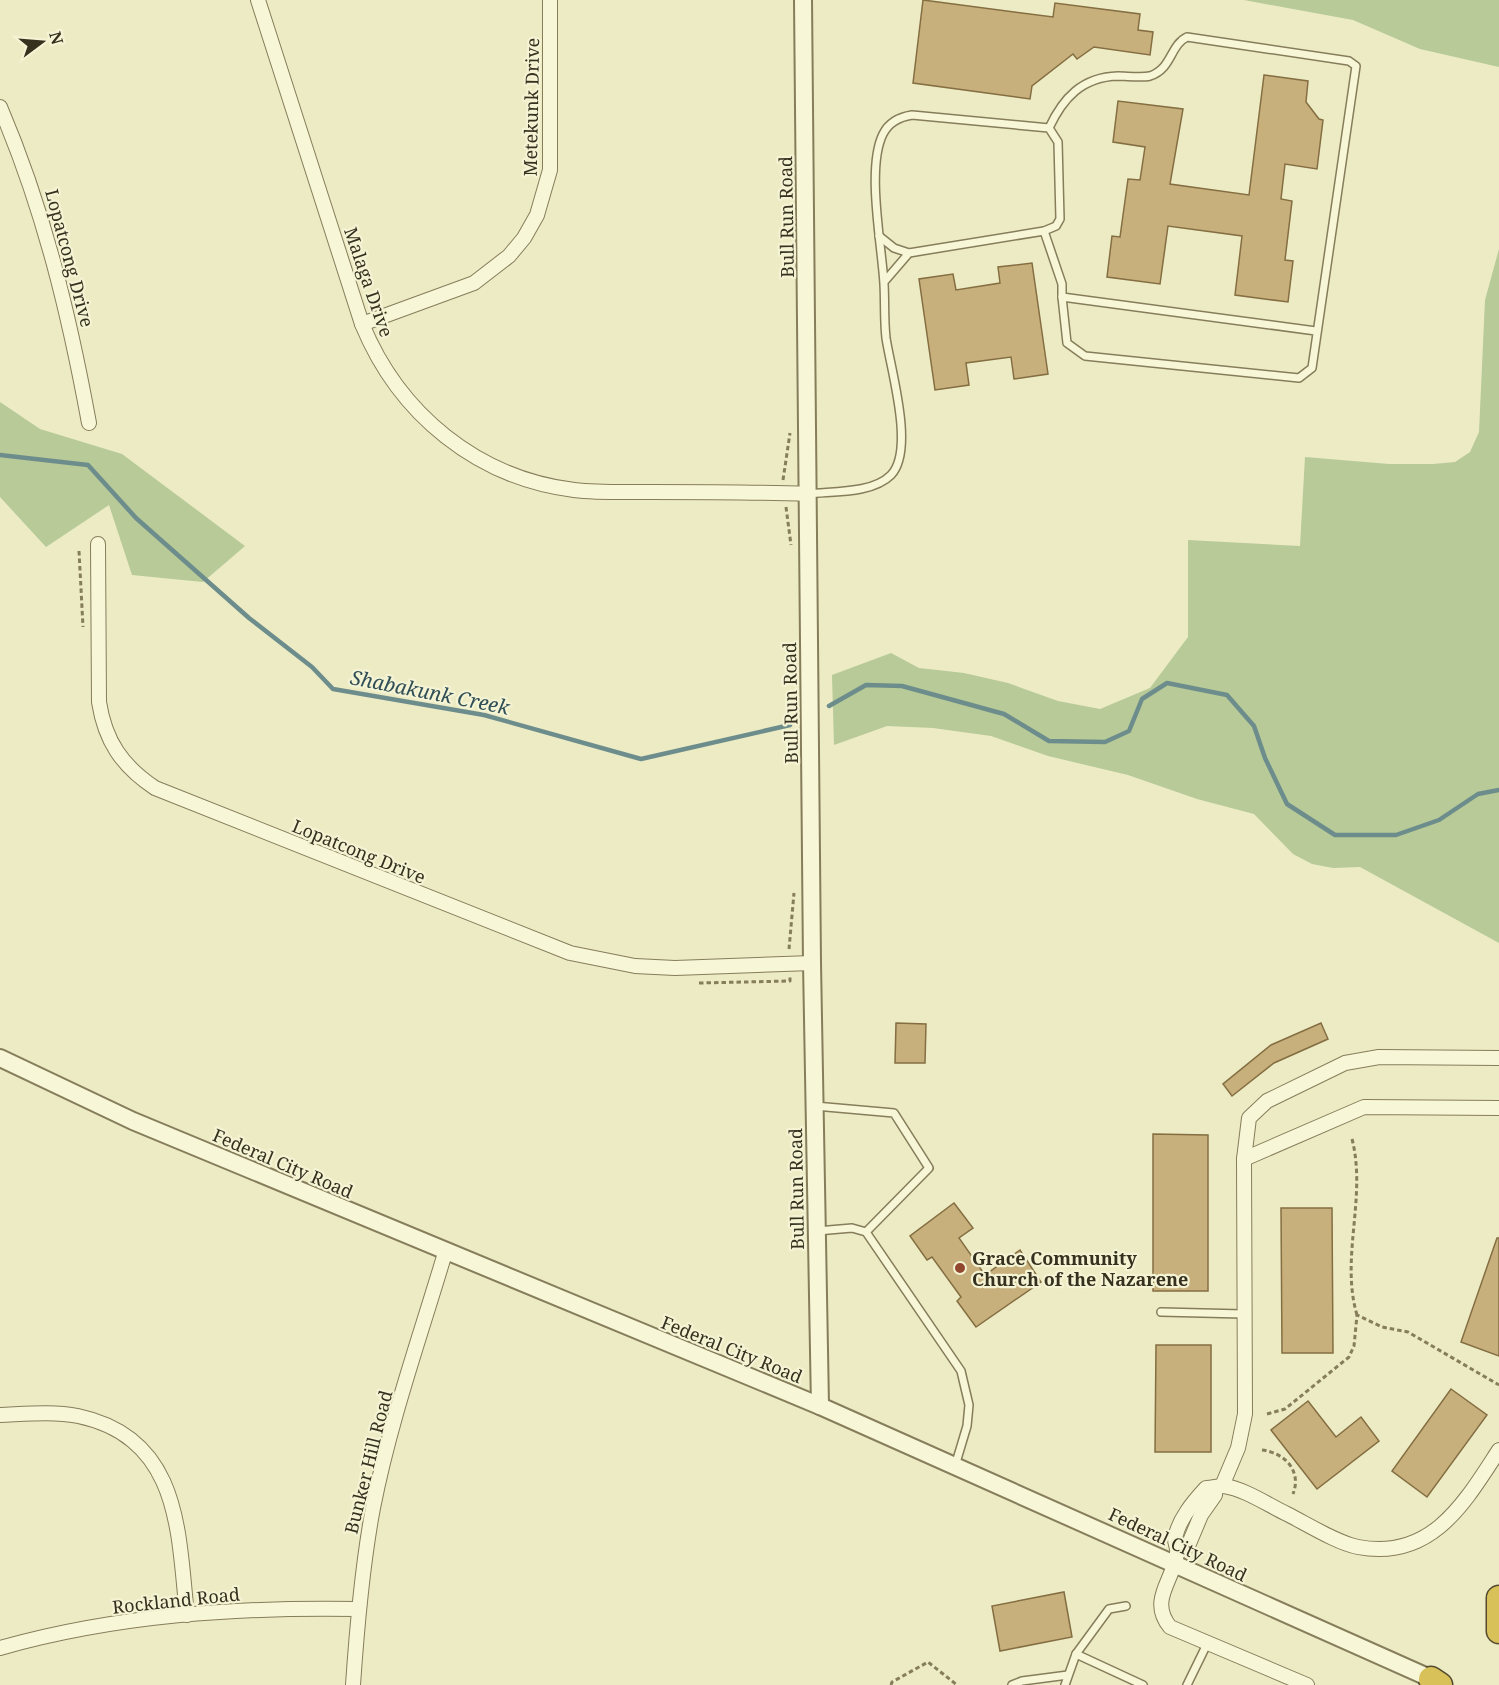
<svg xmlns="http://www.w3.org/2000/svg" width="1499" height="1685" font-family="'Noto Serif',serif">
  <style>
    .green { fill: #b7ca98 }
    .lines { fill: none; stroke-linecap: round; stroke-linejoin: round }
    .stream { stroke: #6d8d8d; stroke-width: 4.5 }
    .building { fill: #c8b07c; stroke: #846e42; stroke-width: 1.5 }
    .service-casing { stroke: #867d5b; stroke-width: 10 }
    .minor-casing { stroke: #867d5b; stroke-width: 16 }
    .tertiary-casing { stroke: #867d5b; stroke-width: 20 }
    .motorway-casing { stroke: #544a2f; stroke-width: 27 }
    .path { stroke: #867d5b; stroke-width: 3; stroke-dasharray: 4.5 3; stroke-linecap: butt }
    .service { stroke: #f7f6d7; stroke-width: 7 }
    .minor { stroke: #f7f6d7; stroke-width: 14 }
    .tertiary { stroke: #f7f6d7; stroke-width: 16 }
    .motorway { stroke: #d8c159; stroke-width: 24 }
    .poi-dot { fill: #92482e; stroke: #f4f3d3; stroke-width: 2 }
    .labels { text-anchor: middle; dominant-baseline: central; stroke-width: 4.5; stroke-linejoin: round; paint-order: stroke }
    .street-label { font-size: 18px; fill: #36301f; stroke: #f4f3d3 }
    .poi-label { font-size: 18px; font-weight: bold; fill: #36301f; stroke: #f4f3d3; text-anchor: start }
    .water-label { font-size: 20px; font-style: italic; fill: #2f4e56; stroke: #f4f3d3 }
  </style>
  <rect width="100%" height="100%" fill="#ecebc4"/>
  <g class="green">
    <path d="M1244,0H1499V67L1420,49L1353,20Z"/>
    <path d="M1499,249V943L1360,867L1333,868L1312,864L1293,854L1254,814L1197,799L1128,775L1048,756L991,736L933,728L887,726L834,745L832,675L891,653L919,668L964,673L1008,683L1058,701L1100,709L1150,688L1188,637V540L1300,546L1305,457L1389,464H1433L1455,462L1470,452L1479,432L1485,300Z"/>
    <path d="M0,402L40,429L122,454L245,546L203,582L132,575L109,505L46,547L0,497Z"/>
  </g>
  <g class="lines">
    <g class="stream">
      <path d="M0,455L88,465L136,518L249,618L312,667L333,689L484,715L641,759L790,725"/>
      <path d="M829,706L866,685L902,686L1004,714L1049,741L1105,742L1129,731L1142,699L1167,683L1227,695L1254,726L1265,758L1287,804L1335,835H1396L1439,820L1478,794L1499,790"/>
    </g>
  </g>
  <g class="building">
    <path d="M923,0L1053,17L1055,3L1140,14L1138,30L1153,32L1150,55L1094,47L1077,59L1073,54L1032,86L1030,99L913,83Z"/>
    <path d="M1264,75L1308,81L1306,102L1319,119L1323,120L1317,169L1285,164L1281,199L1292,201L1285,260L1293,261L1288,302L1235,295L1242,236L1168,226L1160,284L1107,277L1112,236L1120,237L1128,179L1140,180L1145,147L1113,142L1118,101L1183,109L1170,184L1249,195Z"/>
    <path d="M1032,263L1048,374L1014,379L1011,357L966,363L969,385L935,390L919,279L953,274L956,290L1000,283L998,267Z"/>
    <path d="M896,1023L926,1024L925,1063H895Z"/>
    <path d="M1321,1023L1328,1039L1274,1063L1232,1096L1223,1084L1271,1045Z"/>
    <path d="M1153,1134L1208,1135V1291H1153Z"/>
    <path d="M954,1203L973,1228L959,1238L985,1275L1020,1250L1041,1282L976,1327L957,1301L961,1297L932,1257L927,1260L910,1236Z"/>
    <path d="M1281,1208H1332L1333,1353H1282Z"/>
    <path d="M1497,1238H1499V1356L1461,1342Z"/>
    <path d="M1156,1345H1211V1452H1155Z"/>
    <path d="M1451,1389L1487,1415L1427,1497L1392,1471Z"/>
    <path d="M1308,1401L1336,1437L1361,1417L1379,1441L1317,1489L1271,1430Z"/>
    <path d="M1064,1592L1072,1637L1000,1651L992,1606Z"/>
  </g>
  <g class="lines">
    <g class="service-casing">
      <g id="service">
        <path d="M1049,128C1063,98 1082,77 1118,76C1127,76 1141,78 1150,76C1172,69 1170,45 1187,37L1349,61L1356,66L1312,368L1299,378L1085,356L1067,343L1062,297L1316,331"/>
        <path d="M1044,231L1062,284V297"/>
        <path d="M879,236L894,248L909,253"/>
        <path d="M808,494C832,491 872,494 891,475C915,450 891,371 886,338C884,320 885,302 884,284C882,246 866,168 883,134C889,122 899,117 912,115L1049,128L1058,142L1060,219L1056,226L1044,231L909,253L884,282"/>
        <path d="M815,1106L894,1113L929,1168L866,1232"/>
        <path d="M817,1231L852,1228L866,1232L961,1371L969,1405L967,1426L955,1466"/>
        <path d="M1161,1312L1243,1314"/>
        <path d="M1076,1654L1143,1685"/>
        <path d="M1012,1685L1022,1681L1068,1675"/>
        <path d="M1065,1685L1076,1654L1109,1609L1126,1606"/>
        <path d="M1187,1685L1208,1642"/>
      </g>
    </g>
    <g class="minor-casing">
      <g id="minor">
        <path d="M258,0L362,324C399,414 477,478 574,490C600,493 626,492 652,492C704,492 756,492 808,494"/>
        <path d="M0,107C44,210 69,314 89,423"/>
        <path d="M362,324L474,283L509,256L524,238L537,215L550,170V0"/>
        <path d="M98,544L99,702C105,741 122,766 155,788L570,953L635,966L675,968L812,963"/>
        <path d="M1244,1159L1364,1107L1499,1108"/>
        <path d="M0,1415C25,1414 53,1411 78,1416C181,1438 178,1532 187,1615"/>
        <path d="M1222,1486L1238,1448L1245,1414L1244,1159L1249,1118L1267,1101L1345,1063L1379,1057L1499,1058"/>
        <path d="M1178,1552L1188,1546L1201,1515L1215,1495V1488"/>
        <path d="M0,1648C116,1615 238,1607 358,1609"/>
        <path d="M353,1685C357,1626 362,1566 373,1508C390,1421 420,1337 445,1253"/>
        <path d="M1307,1685L1170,1627C1148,1600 1174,1580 1177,1553C1178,1548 1175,1544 1175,1539C1178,1520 1193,1502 1206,1488C1212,1488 1218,1486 1224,1486C1245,1489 1268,1505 1287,1514C1307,1524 1337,1543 1358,1547C1432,1561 1465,1502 1499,1450"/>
      </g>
    </g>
    <g class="tertiary-casing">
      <g id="tertiary">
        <path d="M803,0L812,963L820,1406"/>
        <path d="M0,1058L133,1121L820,1406L1441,1683"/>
      </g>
    </g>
    <g class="motorway-casing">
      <g id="motorway">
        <path d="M1499,1598V1631"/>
        <path d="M1431,1679L1440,1685"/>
      </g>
    </g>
    <g class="path">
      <path d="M783,480L790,433"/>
      <path d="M786,507L791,545"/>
      <path d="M79,551L83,627"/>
      <path d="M789,949L794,893"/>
      <path d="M699,983L790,981V977"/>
      <path d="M1352,1139C1367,1197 1340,1258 1357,1315"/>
      <path d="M1267,1414L1285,1409L1349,1357L1354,1346L1357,1315L1382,1327L1408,1332L1499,1385"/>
      <path d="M1262,1450C1285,1453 1302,1471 1293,1494"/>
      <path d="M891,1685L892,1682L928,1662L957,1685"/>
    </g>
    <use href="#service" class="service"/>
    <use href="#minor" class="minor"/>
    <use href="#tertiary" class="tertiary"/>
    <use href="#motorway" class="motorway"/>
  </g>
  <circle class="poi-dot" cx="960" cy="1268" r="6"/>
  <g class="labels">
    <g class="street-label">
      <text transform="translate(531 107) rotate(-89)">Metekunk Drive</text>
      <text transform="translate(786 217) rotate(-91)">Bull Run Road</text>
      <text transform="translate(70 258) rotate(75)">Lopatcong Drive</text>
      <text transform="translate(369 282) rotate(71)">Malaga Drive</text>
      <text transform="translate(790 703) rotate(-91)">Bull Run Road</text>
      <text transform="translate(359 851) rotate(22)">Lopatcong Drive</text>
      <text transform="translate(283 1163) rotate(23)">Federal City Road</text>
      <text transform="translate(796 1189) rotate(-91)">Bull Run Road</text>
      <text transform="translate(732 1349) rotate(22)">Federal City Road</text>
      <text transform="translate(368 1462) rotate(-76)">Bunker Hill Road</text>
      <text transform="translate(1178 1544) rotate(25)">Federal City Road</text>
      <text transform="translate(176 1600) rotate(-6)">Rockland Road</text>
    </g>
    <g class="poi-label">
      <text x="972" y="1258">Grace Community<tspan x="972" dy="21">Church of the Nazarene</tspan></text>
    </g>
    <g class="water-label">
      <text transform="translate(430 692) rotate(11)">Shabakunk Creek</text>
    </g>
  </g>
  <g transform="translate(42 42) rotate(74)" stroke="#f4f3d3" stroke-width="4.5" paint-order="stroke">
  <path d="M0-4.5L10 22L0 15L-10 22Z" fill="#36301f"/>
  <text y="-9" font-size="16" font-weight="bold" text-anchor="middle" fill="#36301f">N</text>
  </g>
</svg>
